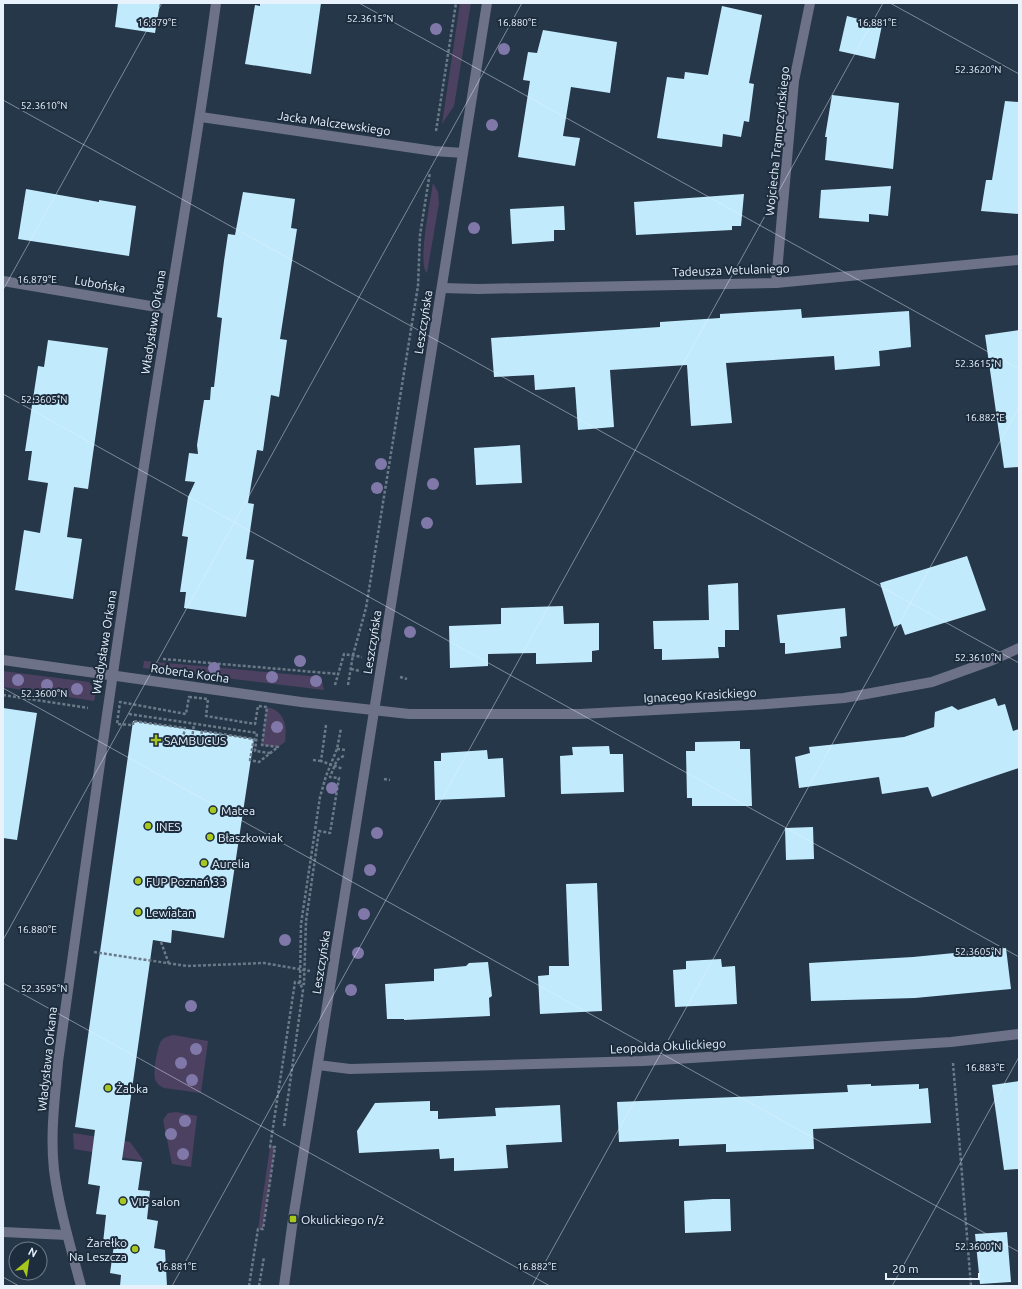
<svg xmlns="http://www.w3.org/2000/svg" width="1022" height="1289" font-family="Ubuntu,sans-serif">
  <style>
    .green { fill: #4d4161 }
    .building { fill: #c1ebfc }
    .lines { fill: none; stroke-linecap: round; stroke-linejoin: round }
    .path { stroke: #6b7a89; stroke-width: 2.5; stroke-dasharray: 3 2; stroke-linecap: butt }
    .minor { stroke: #6d7289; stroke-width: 10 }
    .tree { fill: #8178aa }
    .ticks { fill: none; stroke: #e7f2fd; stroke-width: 1; stroke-opacity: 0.45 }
    .poi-dot { fill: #a8c71c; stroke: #1d2d3e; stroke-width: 1.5 }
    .labels { text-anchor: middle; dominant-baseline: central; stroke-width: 4; stroke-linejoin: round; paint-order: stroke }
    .street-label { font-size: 12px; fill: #e7f2fd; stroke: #1d2d3e }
    .poi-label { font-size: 12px; fill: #e7f2fd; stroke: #1d2d3e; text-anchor: start }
    .ticks-label { font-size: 10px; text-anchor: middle; fill: #e7f2fd; stroke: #1d2d3e; stroke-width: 4; stroke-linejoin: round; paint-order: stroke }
  </style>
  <rect width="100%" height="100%" fill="#263749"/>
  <g class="green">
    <path d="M460,3H471L454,106L442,124Z"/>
    <path d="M433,183L438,192L439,203L427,273C417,265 431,198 433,183Z"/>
    <path d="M144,661L321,677L324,690L143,668Z"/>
    <path d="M3,671L89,682L96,693L94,701L3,687Z"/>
    <path d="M267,707C285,711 287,726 285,742L278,747L262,745Z"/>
    <path d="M173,1035L208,1041L201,1093L164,1088C160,1086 157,1084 155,1079C153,1072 157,1045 162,1040C165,1037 169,1036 173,1035Z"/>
    <path d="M176,1112L197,1116L191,1167L172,1164L163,1120L168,1113Z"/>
    <path d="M73,1133L130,1142L144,1161L74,1149Z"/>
    <path d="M270,1147H275L263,1229H258Z"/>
  </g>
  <g class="building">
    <path d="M118,3H160L155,33L115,27Z"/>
    <path d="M260,3H321L311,74L245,64L255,5L260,6Z"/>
    <path d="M722,6L762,15L749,83L754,84L749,122L744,121L741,137L723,134L722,147L657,138L667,77L684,79L685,72L708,75Z"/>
    <path d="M847,16L882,25L875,59L839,51Z"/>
    <path d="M543,30L617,42L610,93L571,87L563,136L580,138L575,166L518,157L530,81L523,80L528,52L537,53Z"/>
    <path d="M832,95L899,103L893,169L825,160L827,137H825Z"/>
    <path d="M1005,101L1019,102V214L981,211L986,180H992Z"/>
    <path d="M891,186L888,216L869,214V222L819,218L821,190Z"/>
    <path d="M26,189L99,202V200L136,206L129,256L18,239Z"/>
    <path d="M243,192L295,199L291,228L297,229L280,339L287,340L279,397L271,395L263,451L257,450L248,503L254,504L246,559L254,560L246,617L184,608L186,592H180L188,537L182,536L188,497L195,482L185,481L189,453L198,454L197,445L204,400H210L211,387H214L222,318L217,317L224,261L228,234L235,235Z"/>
    <path d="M744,194L741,226H732V230L636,235L634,202Z"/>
    <path d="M564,206L565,230H554V241L512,244L510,209Z"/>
    <path d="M801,309L802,318L909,311L911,347L879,351L880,366L835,370L834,356L726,363L732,423L691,426L687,365L610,370L614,427L578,430L575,387L535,390L534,375L494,377L491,338L660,327V322L720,318V314Z"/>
    <path d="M1019,330V467L1004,468L985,335Z"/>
    <path d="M48,340L108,348L88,489L74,487L67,537L82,539L73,599L15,590L24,530L40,533L48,483L28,480L32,451H25L38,366L44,367Z"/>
    <path d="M520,445L522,483L476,485L474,448Z"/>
    <path d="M967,556L986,610L905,635L901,624L894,627L880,583Z"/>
    <path d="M738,583L739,630H725V647H718L719,658L662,660V649H654L653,621L709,620L708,585Z"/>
    <path d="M563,606L564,624L599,623V650L592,651V662L536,664V653L488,654V666L450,668L449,626L501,624V608Z"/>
    <path d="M845,608L847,636L840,637L841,648L785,654V643H780L777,615Z"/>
    <path d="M995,698L998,706L1005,704L1013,731L1019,729V768L932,797L928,787L882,794L879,777L799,788L795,757L810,753L809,747L904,737L934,727L935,712L952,706L958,710Z"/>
    <path d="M3,708L37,713L17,840L3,838Z"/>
    <path d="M133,721L254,739L224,938L172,930L171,943L153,940L122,1160L142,1162L138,1190L150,1191L147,1219L158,1221L154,1248L165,1250L167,1286H120L121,1275L110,1273L114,1245L103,1243L106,1215L96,1214L100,1186L88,1184L95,1130L75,1127Z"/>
    <path d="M740,741V749H750L752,806H692V798H687L686,751H695V742Z"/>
    <path d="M609,746L610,754H623L624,792L561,794L560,756L573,755L572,747Z"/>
    <path d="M487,750L488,759L503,758L505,797L435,800L434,761H441V753Z"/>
    <path d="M813,827L814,859L786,860L785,828Z"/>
    <path d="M597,883L602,1011L540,1014L538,976L549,975V966H569L566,884Z"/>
    <path d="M1006,948L1011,989L915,998L811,1001L809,963L913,957Z"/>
    <path d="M721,959L722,967L735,966L737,1004L675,1007L673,970L686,969V961Z"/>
    <path d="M488,962L492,996L489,998L490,1016L404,1020V1019H387L385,984L434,981V969L466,966L469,963Z"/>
    <path d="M1019,1081V1169L1004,1170L992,1085Z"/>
    <path d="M871,1084V1086L919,1084V1089L928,1088L931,1123L813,1129L814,1149L726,1152V1144L679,1146V1139L619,1142L617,1102L848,1092L847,1085Z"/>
    <path d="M430,1101V1111H438V1119L496,1116L495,1108L560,1105L562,1142L506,1145L508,1168L454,1171V1158L440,1159L439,1149L359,1153L357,1131L375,1103Z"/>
    <path d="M713,1199H730L731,1231L685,1233L684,1201Z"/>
    <path d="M1007,1232L1011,1282L980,1284L975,1234Z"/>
  </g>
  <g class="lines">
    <g class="path">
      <path d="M436,131L456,3"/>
      <path d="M163,659L338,674"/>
      <path d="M351,669L360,671"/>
      <path d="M400,677L407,679"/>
      <path d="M335,685L344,654L362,657"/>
      <path d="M348,685L353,655L366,608L418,286L420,235L430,172"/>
      <path d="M3,695L88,708"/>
      <path d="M189,697L208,699L206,716L255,724L258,706L267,707L262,745L278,747L259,762L250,760L254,739L202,731L200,740L183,738L185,728L133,721V725L117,724L120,702L186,714Z"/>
      <path d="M129,714L257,733L255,751L270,753"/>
      <path d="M326,725L321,761L343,769"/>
      <path d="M192,739L194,724"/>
      <path d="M337,749L346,750"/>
      <path d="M313,760L321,761"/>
      <path d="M384,779L390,780"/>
      <path d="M161,942L169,964"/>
      <path d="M94,952L187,966L264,963L310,971"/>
      <path d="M953,1063L971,1286"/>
      <path d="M284,1126L303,990L300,983L301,924L320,797L326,776L337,749L341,728"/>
      <path d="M249,1286L258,1229H263L275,1147H270L295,982L304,984L306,921L319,831L330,833L339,778L330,777L337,760L345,755"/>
      <path d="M259,1286L264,1257"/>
    </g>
    <g class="minor">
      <path d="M201,117L434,151L463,153"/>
      <path d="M3,281L168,309"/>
      <path d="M776,283L794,81L810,3"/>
      <path d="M442,288L478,289L776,283L1019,260"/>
      <path d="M3,660L301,702L409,714H580L767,704L844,698L932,682L993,660L1019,648"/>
      <path d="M318,1065L350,1069L643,1061L951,1042L1019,1034"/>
      <path d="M3,1232L67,1235"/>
      <path d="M81,1286C71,1248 59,1209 54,1170C50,1134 55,1098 58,1062C87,853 116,643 149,434C171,290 197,147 216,3"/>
      <path d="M284,1286L293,1219L487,3"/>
    </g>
  </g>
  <g class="tree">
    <circle cx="436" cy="29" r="6"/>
    <circle cx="504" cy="49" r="6"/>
    <circle cx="492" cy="125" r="6"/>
    <circle cx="474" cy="228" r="6"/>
    <circle cx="381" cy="464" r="6"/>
    <circle cx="433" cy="484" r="6"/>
    <circle cx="377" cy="488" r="6"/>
    <circle cx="427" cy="523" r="6"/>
    <circle cx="410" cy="632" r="6"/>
    <circle cx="300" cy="661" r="6"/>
    <circle cx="214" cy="668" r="6"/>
    <circle cx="272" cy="677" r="6"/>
    <circle cx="18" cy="680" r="6"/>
    <circle cx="316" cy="681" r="6"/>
    <circle cx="47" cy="685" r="6"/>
    <circle cx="77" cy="689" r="6"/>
    <circle cx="277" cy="727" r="6"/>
    <circle cx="332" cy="788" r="6"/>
    <circle cx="377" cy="833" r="6"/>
    <circle cx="370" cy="870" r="6"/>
    <circle cx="364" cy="914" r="6"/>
    <circle cx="285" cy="940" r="6"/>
    <circle cx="358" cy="953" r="6"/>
    <circle cx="351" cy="990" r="6"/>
    <circle cx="191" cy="1006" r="6"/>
    <circle cx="196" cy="1049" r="6"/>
    <circle cx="181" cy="1063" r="6"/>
    <circle cx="192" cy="1080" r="6"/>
    <circle cx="185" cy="1121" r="6"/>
    <circle cx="171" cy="1134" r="6"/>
    <circle cx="183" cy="1154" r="6"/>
  </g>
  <path class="ticks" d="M359,3L1019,369M890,3L1019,74M3,100L1019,663M3,290L162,3M3,394L1019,957M3,688L1019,1252M3,940L522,3M3,983L550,1286M3,1277L19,1286M172,1286L883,3M532,1286L1019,407M892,1286L1019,1057"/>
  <g class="poi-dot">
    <path d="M154 734h4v4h4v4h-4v4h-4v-4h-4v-4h4z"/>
    <circle cx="213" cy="810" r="4"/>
    <circle cx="148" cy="826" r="4"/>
    <circle cx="210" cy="837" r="4"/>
    <circle cx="204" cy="863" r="4"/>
    <circle cx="138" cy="881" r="4"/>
    <circle cx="138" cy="912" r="4"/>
    <circle cx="108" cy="1088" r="4"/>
    <circle cx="123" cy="1201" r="4"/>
    <rect x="289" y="1215" width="8" height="8" rx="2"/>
    <circle cx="135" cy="1249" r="4"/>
  </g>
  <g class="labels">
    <g class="street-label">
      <text transform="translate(334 123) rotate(8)">Jacka Malczewskiego</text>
      <text transform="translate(777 141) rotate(-84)">Wojciecha Trąmpczyńskiego</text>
      <text transform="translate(731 270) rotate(-2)">Tadeusza Vetulaniego</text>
      <text transform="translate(100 284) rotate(10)">Lubońska</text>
      <text transform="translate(153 322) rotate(-81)">Władysława Orkana</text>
      <text transform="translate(423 322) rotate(-81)">Leszczyńska</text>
      <text transform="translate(104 642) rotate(-81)">Władysława Orkana</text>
      <text transform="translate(372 642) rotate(-81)">Leszczyńska</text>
      <text transform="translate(190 673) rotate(8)">Roberta Kocha</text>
      <text transform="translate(700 695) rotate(-3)">Ignacego Krasickiego</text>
      <text transform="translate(321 962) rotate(-81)">Leszczyńska</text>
      <text transform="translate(668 1046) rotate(-3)">Leopolda Okulickiego</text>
      <text transform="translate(47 1059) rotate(-84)">Władysława Orkana</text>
    </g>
    <g class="poi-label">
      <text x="164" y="740">SAMBUCUS</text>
      <text x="221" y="810">Matea</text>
      <text x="156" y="826">INES</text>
      <text x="218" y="837">Błaszkowiak</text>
      <text x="212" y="863">Aurelia</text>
      <text x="146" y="881">FUP Poznań 33</text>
      <text x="146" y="912">Lewiatan</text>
      <text x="116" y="1088">Żabka</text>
      <text x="131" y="1201">VIP salon</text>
      <text x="301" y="1219">Okulickiego n/ż</text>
      <text x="127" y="1242" text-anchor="end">Żarełko<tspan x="127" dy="14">Na Leszcza</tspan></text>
    </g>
  </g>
  <g class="ticks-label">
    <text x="370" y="22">52.3615°N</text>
    <text x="157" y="26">16.879°E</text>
    <text x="517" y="26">16.880°E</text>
    <text x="877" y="26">16.881°E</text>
    <text x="978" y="73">52.3620°N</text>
    <text x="44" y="109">52.3610°N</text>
    <text x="37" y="283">16.879°E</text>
    <text x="978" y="367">52.3615°N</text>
    <text x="44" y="403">52.3605°N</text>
    <text x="985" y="421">16.882°E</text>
    <text x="978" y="661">52.3610°N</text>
    <text x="44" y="697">52.3600°N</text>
    <text x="37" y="933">16.880°E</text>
    <text x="978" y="955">52.3605°N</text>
    <text x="44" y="992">52.3595°N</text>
    <text x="985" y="1071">16.883°E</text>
    <text x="978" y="1250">52.3600°N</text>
    <text x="177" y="1270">16.881°E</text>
    <text x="537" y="1270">16.882°E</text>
  </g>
  <rect width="1022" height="1289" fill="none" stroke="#e7f2fd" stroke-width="8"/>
  <g transform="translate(28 1261) rotate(29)"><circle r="19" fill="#1d2d3e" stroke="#6e7c8a"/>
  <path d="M0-3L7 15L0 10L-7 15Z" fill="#a8c71c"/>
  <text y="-6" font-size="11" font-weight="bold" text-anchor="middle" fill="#e7f2fd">N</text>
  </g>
  <path d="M886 1273v6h93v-6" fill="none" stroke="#e7f2fd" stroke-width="2"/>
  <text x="892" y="1273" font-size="12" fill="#e7f2fd" stroke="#1d2d3e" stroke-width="3" paint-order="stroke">20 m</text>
</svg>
